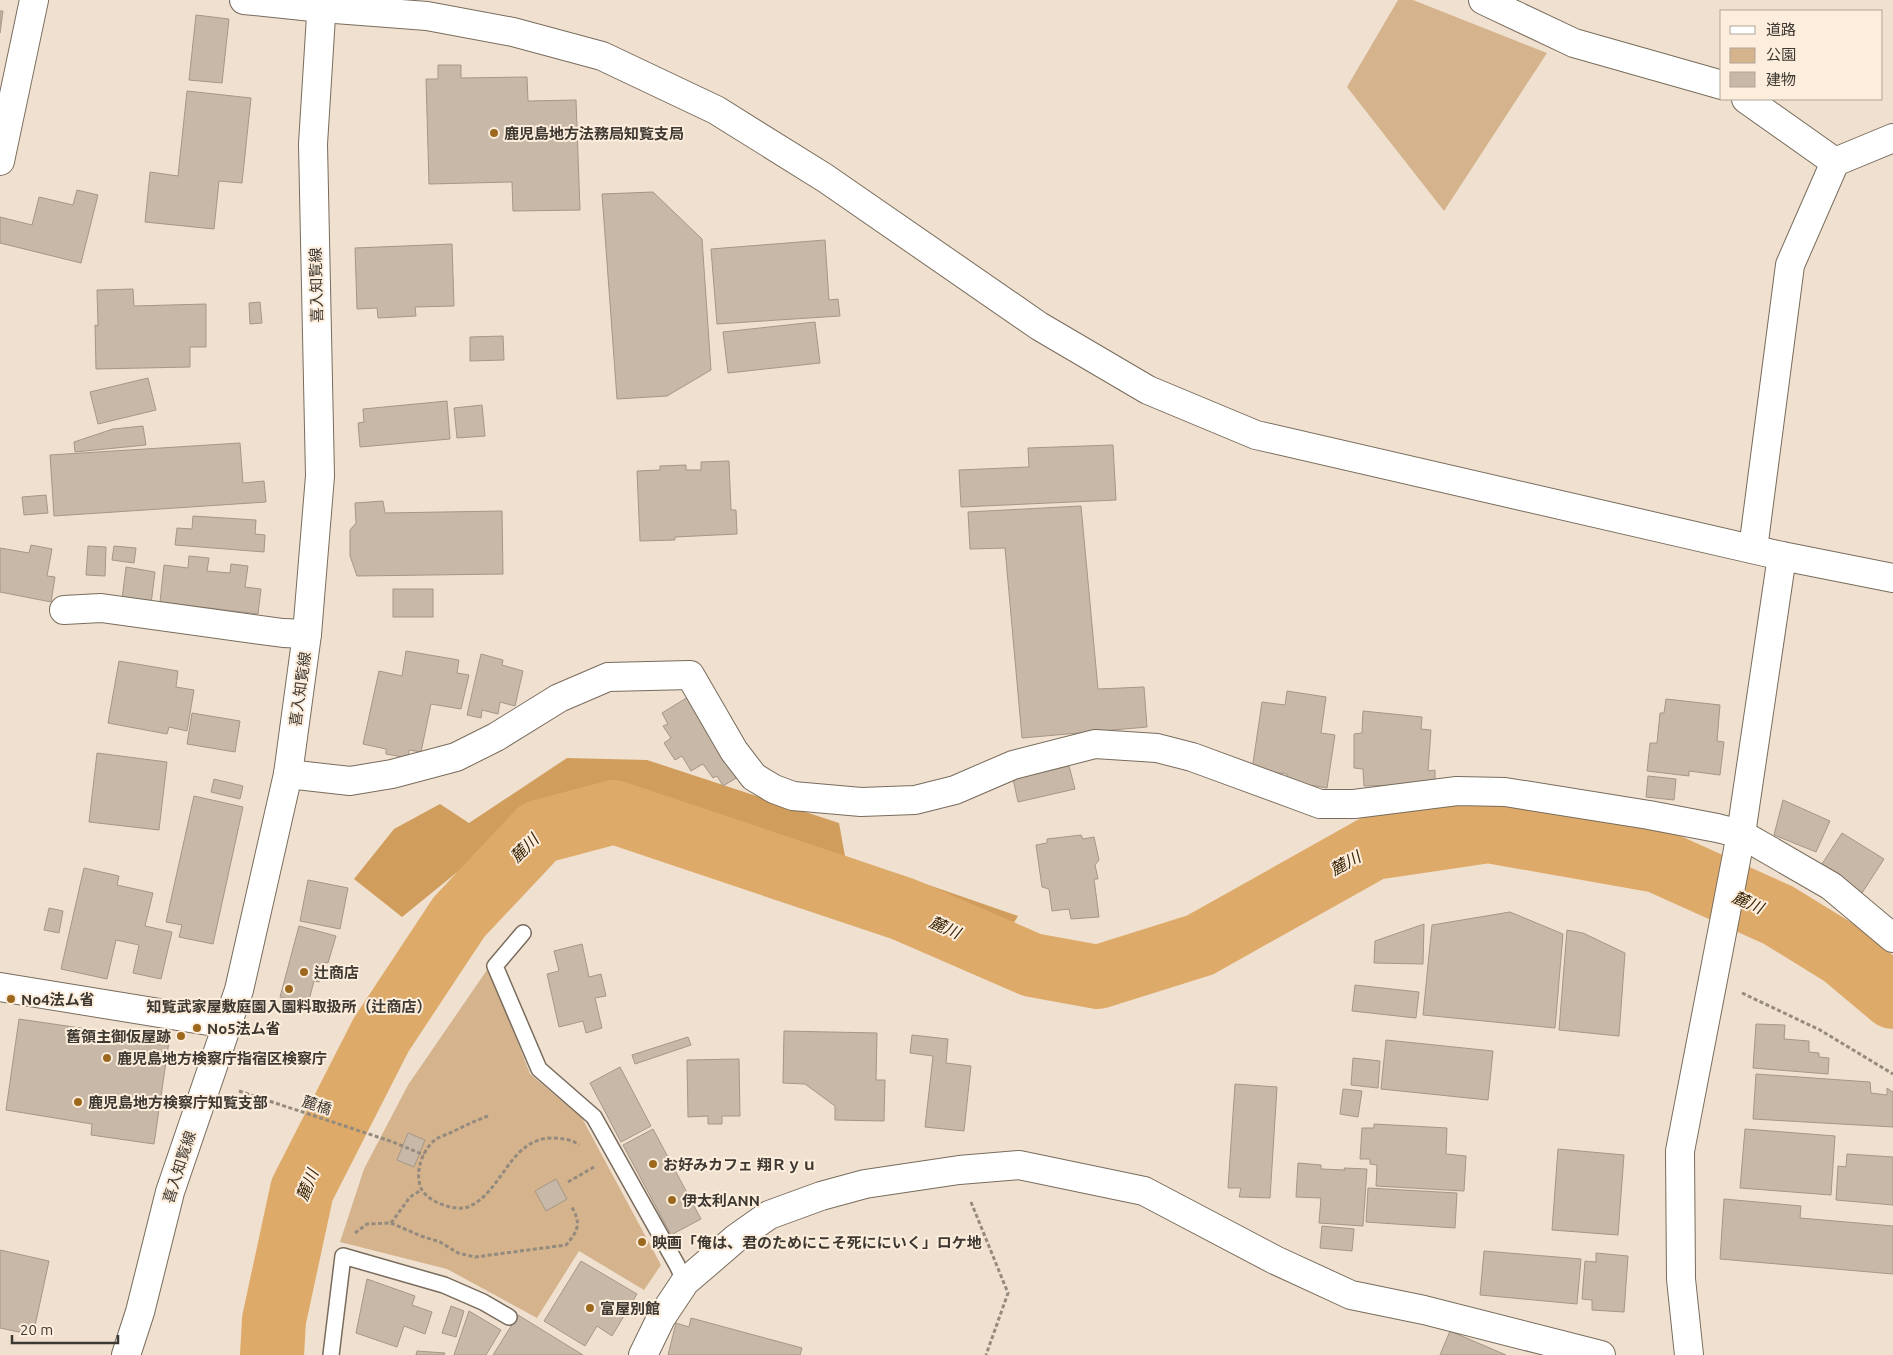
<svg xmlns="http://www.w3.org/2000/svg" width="1893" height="1355" font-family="Ubuntu,'Noto Sans JP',sans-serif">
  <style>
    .green { fill: #d5b48d }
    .forest { fill: #d09d5c }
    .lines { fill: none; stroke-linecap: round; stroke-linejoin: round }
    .river { stroke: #deaa69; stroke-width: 64 }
    .building { fill: #c7b8a7; stroke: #a59787 }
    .lane-casing { stroke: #796c5c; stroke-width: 18 }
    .street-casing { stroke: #796c5c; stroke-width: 30 }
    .secondary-casing { stroke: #796c5c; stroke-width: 30 }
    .path { stroke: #948a7e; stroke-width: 3; stroke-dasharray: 4 2.5; stroke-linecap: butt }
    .lane { stroke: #fff; stroke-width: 15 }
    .street { stroke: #fff; stroke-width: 28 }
    .secondary { stroke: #fff; stroke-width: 28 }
    .poi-dot { fill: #9b681e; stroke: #fdeddc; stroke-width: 2 }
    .labels { text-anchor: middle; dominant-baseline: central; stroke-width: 4; stroke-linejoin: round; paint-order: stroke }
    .poi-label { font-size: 15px; font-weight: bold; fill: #3d3831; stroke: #fdeddc; text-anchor: start }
    .street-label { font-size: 15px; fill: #3d3831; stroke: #fdeddc }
    .water-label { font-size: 16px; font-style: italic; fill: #3a2507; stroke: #fdeddc }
  </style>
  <rect width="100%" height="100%" fill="#efe0cf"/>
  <g class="green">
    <path d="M1398,0H1413L1547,53L1444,211L1347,87Z"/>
    <path d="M489,967L530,1074L582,1118L661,1265L644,1290L579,1251L537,1318L447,1269L340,1242L364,1169L408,1085Z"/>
  </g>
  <path class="forest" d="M567,758L647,760L839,823L845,856L1018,916L1010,929L748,834L612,794L536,808L402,917L354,879L394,829L440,804L469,823Z"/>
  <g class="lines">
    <path class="river" d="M272,1355L274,1320L302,1190L381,1035L459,917L539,832L614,812L903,909L1032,965L1098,977L1200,945L1373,848L1488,831L1658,861L1778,915L1843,955L1893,997"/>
  </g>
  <g class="building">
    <path d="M0,11H3L0,33Z"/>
    <path d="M196,15L229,19L222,83L189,80Z"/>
    <path d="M438,65H461V78L527,77L528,101L576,100L580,210L513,211L512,182L429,184L426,79H438Z"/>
    <path d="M187,91L251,98L242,183L219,181L214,229L145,222L150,172L178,176Z"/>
    <path d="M77,190L98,195L81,263L0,243V217L32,225L39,197L73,205Z"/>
    <path d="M653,192L702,239L711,370L667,396L617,399L602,194Z"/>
    <path d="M825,240L829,300L838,299L840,316L717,324L711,249Z"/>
    <path d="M452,244L454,306L415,307L416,316L378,318L377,308L357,309L355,248Z"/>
    <path d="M133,289L134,306L206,304V347H190V367L96,369L95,325L98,326L97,290Z"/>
    <path d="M260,302L262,323L250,324L249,303Z"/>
    <path d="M815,322L820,363L728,373L723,332Z"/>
    <path d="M503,336L504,360L470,361V337Z"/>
    <path d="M148,378L156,410L98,424L90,392Z"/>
    <path d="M447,401L450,439L360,447L358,423L364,422L363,409Z"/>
    <path d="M482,405L485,436L457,438L454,408Z"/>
    <path d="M143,426L146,445L75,452L74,442L113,429Z"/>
    <path d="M240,443L243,483L264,481L266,502L54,516L50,455Z"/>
    <path d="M1113,445L1116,500L961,507L959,470L1029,467L1028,448Z"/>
    <path d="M729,461L731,510H736L737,534L675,537V540L640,541L637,471L660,470V466L686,465V470H701V462Z"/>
    <path d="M46,495L48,513L24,515L22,497Z"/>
    <path d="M383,501L385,513L502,511L503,574L357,576L350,556V530L356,523L355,503Z"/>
    <path d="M1081,506L1098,689L1144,687L1147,727L1022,738L1005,548L970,549L968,512Z"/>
    <path d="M193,516L256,520L255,534L265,535L264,552L175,545L177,528L192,529Z"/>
    <path d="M31,545L52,549L47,576L55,577L51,602L0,592V548L29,553Z"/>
    <path d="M88,546L106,547L105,576L86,575Z"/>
    <path d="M114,546L136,548L134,563L112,560Z"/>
    <path d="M189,556L209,558L207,571L230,573L231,564L248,566L245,587L261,589L258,614L160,602L164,565L188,568Z"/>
    <path d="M126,567L155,572L151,604L122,599Z"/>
    <rect x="393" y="589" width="40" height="28"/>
    <path d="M406,651L459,660L457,673L469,675L461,709L431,704L421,752L409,750L408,758L386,754V749L363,744L379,671L402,676Z"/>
    <path d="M481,654L503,660L502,665L523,671L515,706L500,702L498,714L482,710L481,718L467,715Z"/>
    <path d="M119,661L178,671L176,687L194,690L187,731L169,727L167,734L108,723Z"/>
    <path d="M1287,691L1326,697L1321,733L1335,735L1327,788L1286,781L1287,774L1252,770L1262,702L1285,705Z"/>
    <path d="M688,697L738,777L723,786L717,776L713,778L703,764L691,771L682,756L675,760L664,743L671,738L663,726L668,724L662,713Z"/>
    <path d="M1666,699L1720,705L1717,741L1724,742L1720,775L1689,771V776L1647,771L1650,743H1657L1660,713H1664Z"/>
    <path d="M1363,711L1422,717L1421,729L1431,730L1428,771L1435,770V784L1364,786L1363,769L1354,768V734L1362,733Z"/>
    <path d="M192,713L240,721L235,752L187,744Z"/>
    <path d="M97,753L167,762L159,830L89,822Z"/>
    <path d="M1069,766L1075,789L1018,802L1013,779Z"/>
    <path d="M1648,776L1676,779L1674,800L1646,797Z"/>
    <path d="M214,779L243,786L240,799L211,792Z"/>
    <path d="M194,796L243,807L213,944L179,937L182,925L166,922Z"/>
    <path d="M1783,800L1830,821L1816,852L1774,835Z"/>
    <path d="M1842,833L1884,859L1862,893L1820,867Z"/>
    <path d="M1081,835L1083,839L1094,837L1099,860L1095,865L1098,879H1094L1099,917L1071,919L1069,909L1052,911L1049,889L1042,887L1036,845L1047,843V839Z"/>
    <path d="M84,868L119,876L117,885L153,893L145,926L172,932L161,979L133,973L139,945L116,940L107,979L61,969Z"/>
    <path d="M308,880L348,888L340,929L300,921Z"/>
    <path d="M49,908L63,911L59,933L44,930Z"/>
    <path d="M1510,912L1563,934L1555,1028L1423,1015L1432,925Z"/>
    <path d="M1424,924L1423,964L1374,963L1375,941Z"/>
    <path d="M299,926L336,936L328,963L325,962L319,982L314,981L308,1004L280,997Z"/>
    <path d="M1567,930L1583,933L1625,953L1619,1036L1559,1030Z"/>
    <path d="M582,944L589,977L601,974L606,996L595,998L602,1028L586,1033L583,1021L559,1027L547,974L559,971L554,951Z"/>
    <path d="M1355,985L1419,992L1416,1018L1352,1011Z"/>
    <path d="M19,1019L169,1041L154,1144L91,1135L92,1124L6,1110Z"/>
    <path d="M1756,1024L1785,1025L1784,1039L1809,1041V1052L1819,1053V1057L1829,1058L1828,1074L1753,1068Z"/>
    <path d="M784,1031L877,1033L876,1080H885L884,1121L835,1120V1106L805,1084L783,1083Z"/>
    <path d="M912,1035L948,1039L946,1063L971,1066L964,1131L925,1127L933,1056L910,1053Z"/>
    <path d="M688,1037L691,1045L635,1064L632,1055Z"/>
    <path d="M1386,1040L1493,1051L1488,1100L1381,1089Z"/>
    <path d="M1353,1058L1380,1061L1378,1088L1351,1085Z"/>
    <path d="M739,1059L740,1116H722V1124H708V1116L688,1117L687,1060Z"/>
    <path d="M620,1067L651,1126L621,1142L590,1083Z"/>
    <path d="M1756,1074L1870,1082L1871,1093L1887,1095V1088L1893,1092V1127L1753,1119Z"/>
    <path d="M1235,1084L1277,1087L1270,1198L1239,1197L1241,1188H1228Z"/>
    <path d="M1343,1089L1362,1091L1358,1117L1340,1114Z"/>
    <path d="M1374,1124L1447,1128L1446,1154L1466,1156L1464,1191L1376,1186L1377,1165L1370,1164V1159H1360L1362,1128H1374Z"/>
    <path d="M653,1129L701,1219L671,1235L623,1145Z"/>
    <path d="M1745,1129L1835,1136L1831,1195L1740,1188Z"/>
    <path d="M408,1133L425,1140L414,1167L397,1160Z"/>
    <path d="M1558,1149L1624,1155L1618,1235L1552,1230Z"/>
    <path d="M1847,1154L1893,1157V1205L1836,1200L1838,1166L1846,1167Z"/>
    <path d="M1298,1163L1321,1165V1169L1345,1170L1344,1168L1367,1169L1363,1226L1319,1223L1321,1198L1296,1197Z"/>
    <path d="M556,1179L567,1199L546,1211L535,1191Z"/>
    <path d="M1368,1188L1457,1193L1455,1228L1366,1222Z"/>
    <path d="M1724,1199L1801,1206L1800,1218L1893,1226V1274L1720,1259Z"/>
    <path d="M1322,1226L1354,1229L1352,1251L1320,1248Z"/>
    <path d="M0,1250L49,1261L33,1335L0,1328Z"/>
    <path d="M1484,1251L1581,1259L1577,1304L1480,1295Z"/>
    <path d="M1596,1253L1628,1256L1624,1312L1592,1310V1300L1582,1299L1585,1261L1596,1262Z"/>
    <path d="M581,1261L637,1294L612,1336L597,1326L585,1346L544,1321Z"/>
    <path d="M367,1279L415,1296L412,1305L432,1312L425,1334L404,1326L397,1347L356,1333Z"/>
    <path d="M451,1306L464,1311L456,1337L442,1333Z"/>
    <path d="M469,1311L501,1330L486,1355H454Z"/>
    <path d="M518,1315L583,1355H493Z"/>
    <path d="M691,1318L802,1348L800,1355H668L676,1323L689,1327Z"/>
    <path d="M1450,1331L1506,1355H1440Z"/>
    <path d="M417,1351L445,1353L444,1355H416Z"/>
  </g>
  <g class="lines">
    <g class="lane-casing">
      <g id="lane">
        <path d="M523,933L495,966L539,1069L594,1117L677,1265L685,1282"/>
        <path d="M331,1355L343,1256L444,1285L483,1302L509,1317"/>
      </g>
    </g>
    <g class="street-casing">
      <g id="street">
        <path d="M244,0L322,8"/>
        <path d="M1483,0L1574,43L1722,85"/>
        <path d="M1746,99L1835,162"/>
        <path d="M0,161L34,0"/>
        <path d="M1753,549L1790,265L1835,162L1893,138"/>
        <path d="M64,610L101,608L283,633L307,634"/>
        <path d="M288,774L350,781L392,774L456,757L496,737L559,698L608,677L690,675L734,751L754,777L774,789L793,796L861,802L915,800L955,790L1013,765L1095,744L1157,748L1192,757L1320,804H1354L1457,791L1505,792L1649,815L1717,828L1741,834L1831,886L1893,938"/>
        <path d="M0,987L227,1024"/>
        <path d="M643,1355L661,1318L685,1282L735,1239L769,1215L821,1196L865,1184L959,1170L1019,1165L1144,1191L1275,1260L1351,1295L1424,1310L1601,1355"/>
      </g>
    </g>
    <g class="secondary-casing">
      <g id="secondary">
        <path d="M322,8L427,16L513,32L602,56L716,110L825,178L1039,326L1148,390L1256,435L1782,556L1893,578"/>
        <path d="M126,1355L140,1312L170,1192L239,990L288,774L307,634L320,476L313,144L322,0"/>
        <path d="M1689,1355L1681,1279L1680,1151L1741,834L1782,556"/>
      </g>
    </g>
    <g class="path">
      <path d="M1742,993L1820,1030L1893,1074"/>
      <path d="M239,1091L393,1142L424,1155"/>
      <path d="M488,1116C475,1121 462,1127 450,1133C445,1135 439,1137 436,1139C429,1144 421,1157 420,1165C418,1172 418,1181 421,1188C426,1201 455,1212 468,1207C502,1193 509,1140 550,1138C561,1138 571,1139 579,1145"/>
      <path d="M568,1182L594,1167"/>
      <path d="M971,1202L1008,1293L986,1355"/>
      <path d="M391,1223L410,1197L421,1190"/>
      <path d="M355,1233L367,1224L391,1223L421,1236L440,1242L458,1253L475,1257L566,1245C578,1231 582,1223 571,1206"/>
    </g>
    <use href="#lane" class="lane"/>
    <use href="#street" class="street"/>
    <use href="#secondary" class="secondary"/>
  </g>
  <g class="poi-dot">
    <circle cx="494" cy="133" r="5"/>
    <circle cx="304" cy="972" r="5"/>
    <circle cx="289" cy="989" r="5"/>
    <circle cx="11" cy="999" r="5"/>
    <circle cx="197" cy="1028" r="5"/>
    <circle cx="181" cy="1036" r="5"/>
    <circle cx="107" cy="1058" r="5"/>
    <circle cx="78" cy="1102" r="5"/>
    <circle cx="653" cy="1164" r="5"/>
    <circle cx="672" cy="1200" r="5"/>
    <circle cx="642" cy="1242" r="5"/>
    <circle cx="590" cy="1308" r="5"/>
  </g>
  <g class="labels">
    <g class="poi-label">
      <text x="504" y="133">鹿児島地方法務局知覧支局</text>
      <text x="314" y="972">辻商店</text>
      <text x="21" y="999">No4法ム省</text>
      <text x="289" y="1006" text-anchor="middle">知覧武家屋敷庭園入園料取扱所（辻商店）</text>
      <text x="207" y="1028">No5法ム省</text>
      <text x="171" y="1036" text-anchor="end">舊領主御仮屋跡</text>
      <text x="117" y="1058">鹿児島地方検察庁指宿区検察庁</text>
      <text x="88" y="1102">鹿児島地方検察庁知覧支部</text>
      <text x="663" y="1164">お好みカフェ 翔Ｒｙｕ</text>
      <text x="682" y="1200">伊太利ANN</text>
      <text x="652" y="1242">映画「俺は、君のためにこそ死ににいく」ロケ地</text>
      <text x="600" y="1308">富屋別館</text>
    </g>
    <g class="street-label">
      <text transform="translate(316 285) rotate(-91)">喜入知覧線</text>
      <text transform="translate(300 689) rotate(-82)">喜入知覧線</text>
      <text transform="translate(317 1105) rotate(18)">麓橋</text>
      <text transform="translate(179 1167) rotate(-72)">喜入知覧線</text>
    </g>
    <g class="water-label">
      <text transform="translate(524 848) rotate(-45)">麓川</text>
      <text transform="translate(1345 863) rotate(-29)">麓川</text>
      <text transform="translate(1748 902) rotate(24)">麓川</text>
      <text transform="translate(945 927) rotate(24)">麓川</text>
      <text transform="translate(307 1185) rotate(-68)">麓川</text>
    </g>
  </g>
  <rect x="1720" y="10" width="162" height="90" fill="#fdeddc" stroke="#b0a598"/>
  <rect x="1730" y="26" width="25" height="8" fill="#ffffff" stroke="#b0a598"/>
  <text x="1766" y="35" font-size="15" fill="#3d3831">道路</text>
  <rect x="1730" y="48" width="25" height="15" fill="#d5b48d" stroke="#b0a598"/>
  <text x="1766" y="60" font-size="15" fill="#3d3831">公園</text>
  <rect x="1730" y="72" width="25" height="15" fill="#c7b8a7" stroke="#b0a598"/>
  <text x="1766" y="85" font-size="15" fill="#3d3831">建物</text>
  <path d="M12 1335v8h106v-8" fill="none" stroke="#3d3831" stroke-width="2.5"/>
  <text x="20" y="1335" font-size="15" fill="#3d3831" stroke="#fdeddc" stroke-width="4" paint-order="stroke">20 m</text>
</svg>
